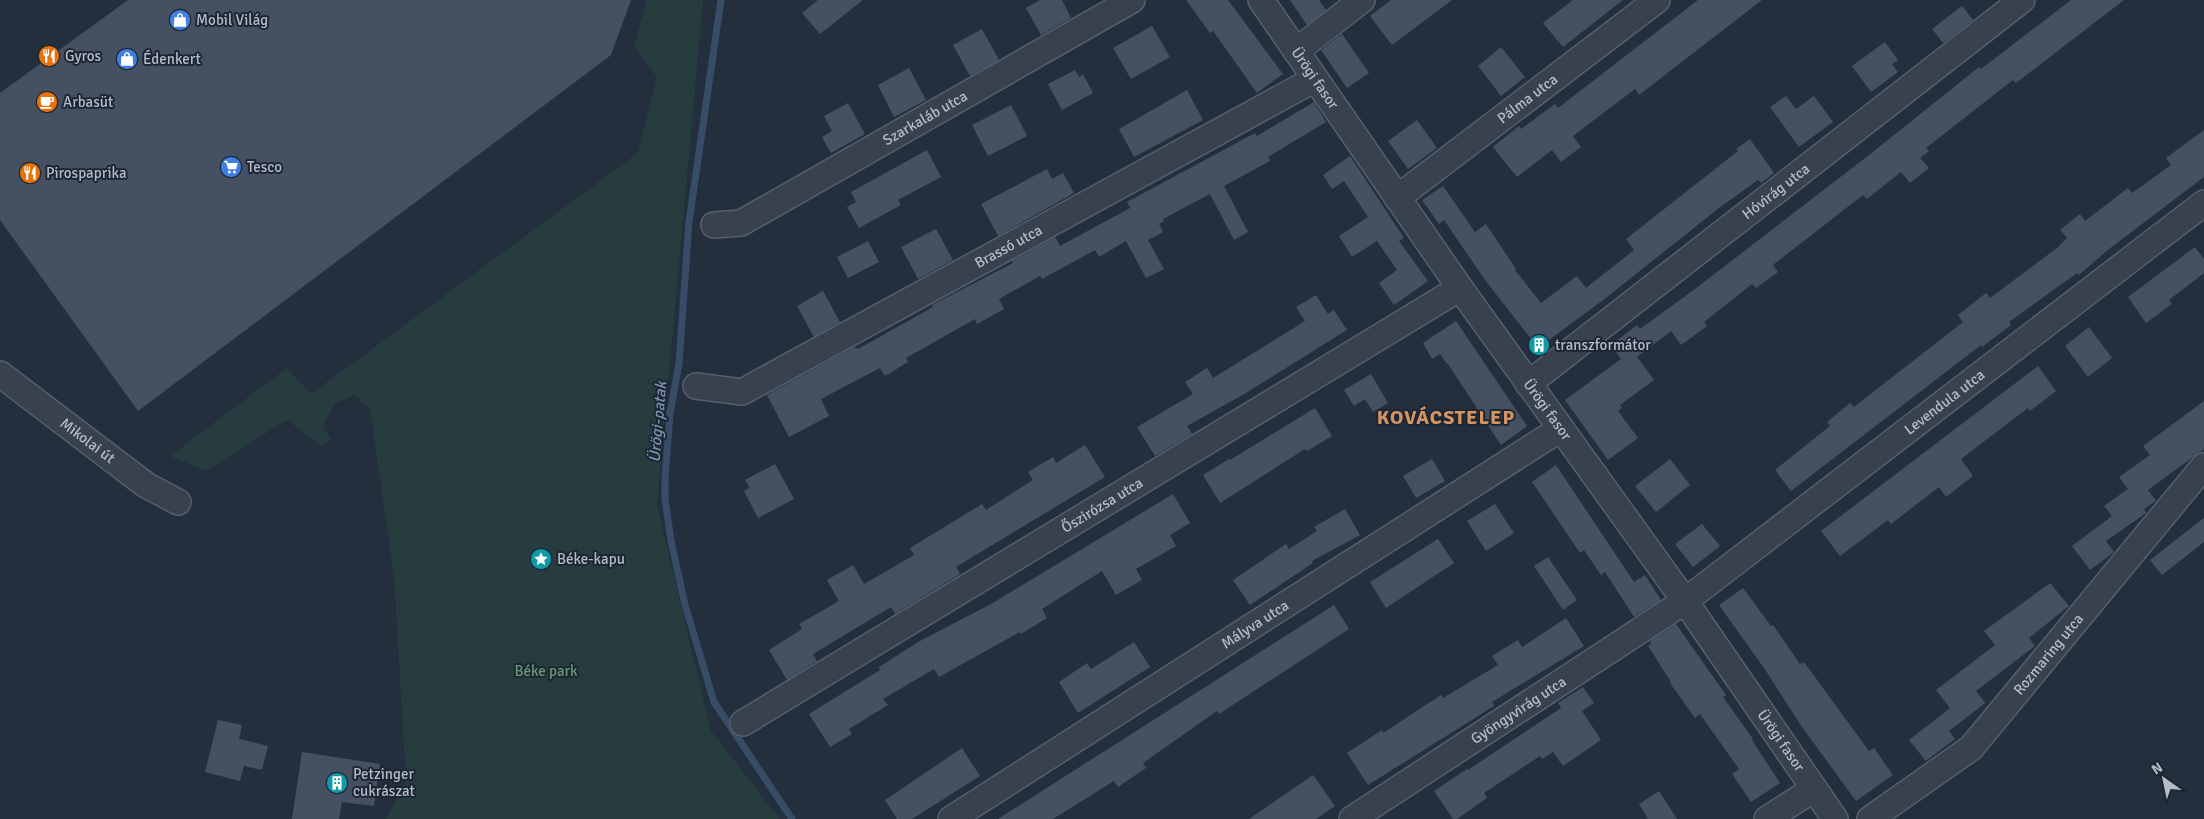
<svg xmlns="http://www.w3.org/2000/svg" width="2204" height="819" font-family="Signika,sans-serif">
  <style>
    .green { fill: #263c3f }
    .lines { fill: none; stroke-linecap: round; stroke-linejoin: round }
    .stream { stroke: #394c67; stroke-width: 7 }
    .building { fill: #455162 }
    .street-casing { stroke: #565f6c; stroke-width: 28 }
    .street { stroke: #38414e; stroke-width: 25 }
    .labels { text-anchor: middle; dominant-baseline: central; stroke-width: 4; stroke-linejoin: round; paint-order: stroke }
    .poi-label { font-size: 15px; fill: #b4bcc9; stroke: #1d2633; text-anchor: start }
    .street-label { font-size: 15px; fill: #b4bcc9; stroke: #1d2633 }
    .park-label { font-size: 15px; fill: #6b9a76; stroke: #1d2633 }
    .water-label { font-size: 16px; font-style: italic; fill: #7c92b1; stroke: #1d2633 }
    .district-label { font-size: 20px; font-weight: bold; letter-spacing: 1px; fill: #d59563; stroke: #1d2633 }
  </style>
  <rect width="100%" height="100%" fill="#242f3e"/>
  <path class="green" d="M647,0H703L657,505L711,731L780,819H386L406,781L394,575L370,409L355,395L335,403L322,427L331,439L322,446L287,420L206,471L170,456L287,368L311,394L638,153L657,77L634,46Z"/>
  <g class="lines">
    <path class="stream" d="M721,0L689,222L679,364L670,413L665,478V499L671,541L685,605L714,702L792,819"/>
  </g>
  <g class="building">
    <path d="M128,0H631L611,55L138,411L0,220V93Z"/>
    <path d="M818,0H863L820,34L802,13Z"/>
    <path d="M1040,0H1062L1071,18L1041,35L1026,8Z"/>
    <path d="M1186,0H1228L1283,74L1257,93L1213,31L1210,33Z"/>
    <path d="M1290,0H1319L1326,10L1307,25Z"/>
    <path d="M1391,0H1452L1392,45L1370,16Z"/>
    <path d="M1573,0H1623L1563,47L1543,23Z"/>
    <path d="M1698,0H1762L1639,95L1635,89L1573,136L1581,147L1561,162L1552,150L1517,177L1493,147L1519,126L1521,129L1555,104L1558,108Z"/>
    <path d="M2071,0H2124L2016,83L2013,80L1926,148L1929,151L1920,158L1929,168L1910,183L1901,172L1867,199L1863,195L1773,265L1778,272L1756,288L1752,284L1704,322L1707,326L1681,345L1671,331L1637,357L1654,380L1620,405L1622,408L1618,411L1638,438L1608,460L1565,400L1621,359L1611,345L1637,325L1640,329L1695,289L1869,155L1979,67L1981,69Z"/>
    <path d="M1962,6L1973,20L1943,43L1932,29Z"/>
    <path d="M1152,26L1170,57L1131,79L1113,48Z"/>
    <path d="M982,29L999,60L970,76L953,45Z"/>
    <path d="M1342,34L1369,73L1347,88L1321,50Z"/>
    <path d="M1885,42L1898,60L1892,64L1898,72L1871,92L1852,66Z"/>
    <path d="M1501,47L1525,77L1501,96L1478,66Z"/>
    <path d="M909,68L926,100L894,117L878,85Z"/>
    <path d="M1075,70L1079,77L1083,74L1093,93L1062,110L1048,84Z"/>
    <path d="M1187,90L1203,120L1134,157L1119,129Z"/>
    <path d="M1786,96L1796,109L1814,96L1833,122L1799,147L1770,107Z"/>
    <path d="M1314,102L1326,122L1268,157L1270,161L1224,186L1248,232L1234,240L1210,194L1163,219L1164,221L1159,224L1163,232L1148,240L1164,269L1146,278L1126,241L1099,257L1095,250L1042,279L1040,276L999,299L1004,309L977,324L975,319L906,358L908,362L885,376L880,368L821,399L829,416L789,437L767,395L854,347L858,349L933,307L932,305L1013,263L1012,261L1055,237L1060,246L1130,208L1127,202L1255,133L1257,136Z"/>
    <path d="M848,103L865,134L831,153L822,137L832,131L824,116Z"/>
    <path d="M1011,105L1027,136L988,156L972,125Z"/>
    <path d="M1417,120L1437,148L1408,169L1388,141Z"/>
    <path d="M2204,130V177L2109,249L2079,275L2077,273L2009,322L2011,325L1982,347L1981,345L1791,491L1775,470L1830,426L1827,422L1850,403L1854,407L1963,322L1958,315L1986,293L1990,298L2057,248L2067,238L2060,230L2080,214L2085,221L2128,188L2132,193L2171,165L2166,158Z"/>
    <path d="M1750,139L1774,173L1761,183L1758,180L1719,208L1602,301L1538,348L1485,280L1444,220L1439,224L1422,200L1443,186L1475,232L1486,224L1516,269L1515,270L1541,303L1577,276L1586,288L1634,250L1626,239L1738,151L1736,149Z"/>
    <path d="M927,150L941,177L898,200L901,205L859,228L847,207L856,202L851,192Z"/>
    <path d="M1350,156L1404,238L1399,241L1428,281L1394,305L1379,283L1397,270L1377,241L1352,257L1339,236L1368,217L1344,181L1332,189L1323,175Z"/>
    <path d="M1047,169L1052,179L1063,173L1074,193L998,236L981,204Z"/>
    <path d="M936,229L953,260L918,279L901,247Z"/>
    <path d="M868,241L879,262L848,278L837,257Z"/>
    <path d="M2195,247L2204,259V273L2169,300L2172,304L2146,323L2128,297Z"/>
    <path d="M823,291L840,322L814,337L797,306Z"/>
    <path d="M1316,295L1328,314L1334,310L1347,330L1246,393L1187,426L1192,434L1155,456L1137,427L1193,394L1185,382L1207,368L1213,378L1305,321L1296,307Z"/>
    <path d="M1456,321L1527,426L1501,445L1448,364H1447L1440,354L1432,359L1423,343Z"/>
    <path d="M2089,327L2112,358L2088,377L2065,346Z"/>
    <path d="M2038,366L2056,391L2030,411L2028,408L1961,459L1973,476L1946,497L1939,487L1891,524L1888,520L1840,556L1821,531Z"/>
    <path d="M1371,374L1388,403L1373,412L1365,399L1354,406L1344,390Z"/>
    <path d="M2204,401V449L2148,490L2156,501L2144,509L2146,513L2106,541L2114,552L2090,570L2072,546L2112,516L2104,506L2128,489L2119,477L2150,455L2143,446Z"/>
    <path d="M1315,408L1332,436L1307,451L1305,449L1220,503L1203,475L1229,459L1230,460Z"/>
    <path d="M1085,445L1105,477L956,567L960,574L895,614L891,607L813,654L817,661L787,680L769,650L802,629L799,624L839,601L827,580L853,565L864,584L914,555L910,548L982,504L986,510L1033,480L1028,472L1053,457L1056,463Z"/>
    <path d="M1432,459L1445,481L1416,498L1403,476Z"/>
    <path d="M1670,459L1690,485L1656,512L1635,486Z"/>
    <path d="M775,464L794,499L758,518L744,491L750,488L745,480Z"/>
    <path d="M1556,465L1634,582L1645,575L1661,600L1634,617L1605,572L1601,575L1584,550L1580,553L1532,482Z"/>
    <path d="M1173,494L1190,523L1170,535L1176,546L1136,569L1142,580L1116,595L1102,571L1042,609L1047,618L1021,634L1020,632L939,677L934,669L883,699L888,705L849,729L852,734L830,747L809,714L880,670L879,667L918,642L991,604Z"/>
    <path d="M1495,504L1514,533L1486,551L1467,521Z"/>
    <path d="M1345,509L1360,535L1312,561L1313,563L1250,605L1233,580L1286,544L1289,549L1317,531L1314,527Z"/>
    <path d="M2204,518V542L2162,575L2150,560Z"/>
    <path d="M1702,524L1720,546L1693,567L1675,544Z"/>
    <path d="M1438,539L1454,563L1386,608L1370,582Z"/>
    <path d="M1548,557L1577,600L1563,610L1534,566Z"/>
    <path d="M2050,583L2069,606L2029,638L2035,646L1976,691L1985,703L1949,731L1955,739L1926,761L1909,740L1950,708L1936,690L1995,645L1984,631Z"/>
    <path d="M1743,588L1771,626L1773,625L1800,664L1804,662L1869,751L1874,748L1893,775L1856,801L1802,727L1766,671L1719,605Z"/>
    <path d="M1334,605L1349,629L1219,714L1217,711L1143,763L1146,768L1118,787L1114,781L1053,819H998Z"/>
    <path d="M1566,618L1584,646L1492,702L1494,706L1368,785L1347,753L1382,730L1383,733L1441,695L1443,698L1498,665L1492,656L1518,640L1522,647Z"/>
    <path d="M1676,624L1726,695L1723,697L1753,739L1752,740L1780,783L1751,802L1732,774L1739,769L1700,714L1695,718L1670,683L1671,682L1648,646L1651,644L1650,641Z"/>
    <path d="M1134,642L1150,667L1078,713L1059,682L1087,663L1091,669Z"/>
    <path d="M1583,687L1594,703L1582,711L1601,740L1563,766L1553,752L1542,759L1540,756L1484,793L1487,798L1457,819H1453L1434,791L1467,769L1468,770L1561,708L1558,703Z"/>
    <path d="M218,720L242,725L239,739L268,746L262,770L244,766L240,781L205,772Z"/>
    <path d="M962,748L980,776L912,819H897L885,800Z"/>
    <path d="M302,752L380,764L374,806L342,802L339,819H292Z"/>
    <path d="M1313,775L1335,806L1316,819H1249Z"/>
    <path d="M1659,791L1677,819H1648L1639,804Z"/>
  </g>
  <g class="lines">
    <g class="street-casing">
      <g id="street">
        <path id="s1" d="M1261,0L1460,288L1685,601L1835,819"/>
        <path d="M1296,51L1362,0"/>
        <path id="s2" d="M1397,198L1657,0"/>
        <path id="s3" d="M714,225L741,223L1132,0"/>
        <path id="s4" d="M0,374L146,485L178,502"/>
        <path id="s5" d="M1528,384L2022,0"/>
        <path id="s6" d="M696,386L742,392L1315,79"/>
        <path id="s7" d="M743,723L1460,288"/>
        <path id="s8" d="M951,819L1560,429"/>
        <path id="s9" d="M1352,819L1685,601L2204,203"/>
        <path d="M1767,819L1814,789"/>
        <path id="s10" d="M1870,819L1971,748L2204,466"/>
      </g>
    </g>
    <use href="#street" class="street"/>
  </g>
  <defs>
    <g id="shop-disc" transform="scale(1.125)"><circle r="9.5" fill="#3f7fe0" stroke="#1d2633"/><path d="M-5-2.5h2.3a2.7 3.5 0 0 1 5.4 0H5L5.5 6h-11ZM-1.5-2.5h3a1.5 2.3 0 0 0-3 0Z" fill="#fff"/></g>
    <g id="restaurant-disc" transform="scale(1.125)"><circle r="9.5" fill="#e8710a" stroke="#1d2633"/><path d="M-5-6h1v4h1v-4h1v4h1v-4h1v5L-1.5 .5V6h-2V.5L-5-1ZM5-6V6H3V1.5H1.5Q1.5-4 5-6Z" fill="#fff"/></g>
    <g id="cafe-disc" transform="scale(1.125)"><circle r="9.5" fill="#e8710a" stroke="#1d2633"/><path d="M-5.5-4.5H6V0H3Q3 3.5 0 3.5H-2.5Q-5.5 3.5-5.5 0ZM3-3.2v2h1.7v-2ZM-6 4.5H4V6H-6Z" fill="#fff"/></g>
    <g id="supermarket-disc" transform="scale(1.125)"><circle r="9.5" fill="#3f7fe0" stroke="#1d2633"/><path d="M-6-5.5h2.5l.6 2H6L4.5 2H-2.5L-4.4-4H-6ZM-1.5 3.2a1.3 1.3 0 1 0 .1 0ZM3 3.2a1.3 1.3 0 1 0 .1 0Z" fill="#fff"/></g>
    <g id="building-disc" transform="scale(1.125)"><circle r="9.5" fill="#0f9aa8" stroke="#1d2633"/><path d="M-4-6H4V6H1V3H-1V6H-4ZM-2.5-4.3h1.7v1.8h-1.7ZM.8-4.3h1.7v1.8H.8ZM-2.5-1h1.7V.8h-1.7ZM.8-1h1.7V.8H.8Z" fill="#fff"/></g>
    <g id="sight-disc" transform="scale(1.125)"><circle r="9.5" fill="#0f9aa8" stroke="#1d2633"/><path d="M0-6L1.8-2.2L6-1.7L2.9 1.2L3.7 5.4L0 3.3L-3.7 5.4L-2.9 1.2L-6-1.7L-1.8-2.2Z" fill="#fff"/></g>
  </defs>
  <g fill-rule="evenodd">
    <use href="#shop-disc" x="180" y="20"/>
    <use href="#restaurant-disc" x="49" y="56"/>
    <use href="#shop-disc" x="127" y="59"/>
    <use href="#cafe-disc" x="47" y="102"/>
    <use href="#supermarket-disc" x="231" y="167"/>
    <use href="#restaurant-disc" x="30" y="173"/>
    <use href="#building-disc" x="1539" y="345"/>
    <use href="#sight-disc" x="541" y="559"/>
    <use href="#building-disc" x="337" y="783"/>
  </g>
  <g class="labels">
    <g class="poi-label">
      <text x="196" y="20">Mobil Világ</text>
      <text x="65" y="56">Gyros</text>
      <text x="143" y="59">Édenkert</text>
      <text x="63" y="102">Arbasüt</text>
      <text x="247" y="167">Tesco</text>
      <text x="46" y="173">Pirospaprika</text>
      <text x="1555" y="345">transzformátor</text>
      <text x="557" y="559">Béke-kapu</text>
      <text x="353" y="774">Petzinger<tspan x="353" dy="17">cukrászat</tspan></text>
    </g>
    <g class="street-label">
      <text stroke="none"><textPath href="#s1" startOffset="95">Ürögi fasor</textPath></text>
      <text stroke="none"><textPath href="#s2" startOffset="164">Pálma utca</textPath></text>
      <text stroke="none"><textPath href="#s3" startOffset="239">Szarkaláb utca</textPath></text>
      <text stroke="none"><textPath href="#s5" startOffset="314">Hóvirág utca</textPath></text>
      <text stroke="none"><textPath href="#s6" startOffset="350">Brassó utca</textPath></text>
      <text stroke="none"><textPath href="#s9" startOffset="725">Levendula utca</textPath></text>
      <text stroke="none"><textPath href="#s1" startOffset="500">Ürögi fasor</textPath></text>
      <text stroke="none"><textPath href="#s4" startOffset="110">Mikolai út</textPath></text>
      <text stroke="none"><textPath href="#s7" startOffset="420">Őszirózsa utca</textPath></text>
      <text stroke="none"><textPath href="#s8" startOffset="361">Mályva utca</textPath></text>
      <text stroke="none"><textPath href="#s10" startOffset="245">Rozmaring utca</textPath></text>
      <text stroke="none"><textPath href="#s9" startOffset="199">Gyöngyvirág utca</textPath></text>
      <text stroke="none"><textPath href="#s1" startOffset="905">Ürögi fasor</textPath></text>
    </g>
    <g class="park-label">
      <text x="546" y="671">Béke park</text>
    </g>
    <g class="water-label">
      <text transform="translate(658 422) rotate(-85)">Ürögi-patak</text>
    </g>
    <g class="district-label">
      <text x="1446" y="417">KOVÁCSTELEP</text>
    </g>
  </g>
  <g transform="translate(2164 779) rotate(327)" stroke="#1d2633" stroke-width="4" paint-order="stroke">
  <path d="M0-4L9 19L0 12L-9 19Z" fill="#b4bcc9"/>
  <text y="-8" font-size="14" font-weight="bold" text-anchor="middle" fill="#b4bcc9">N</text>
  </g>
</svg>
